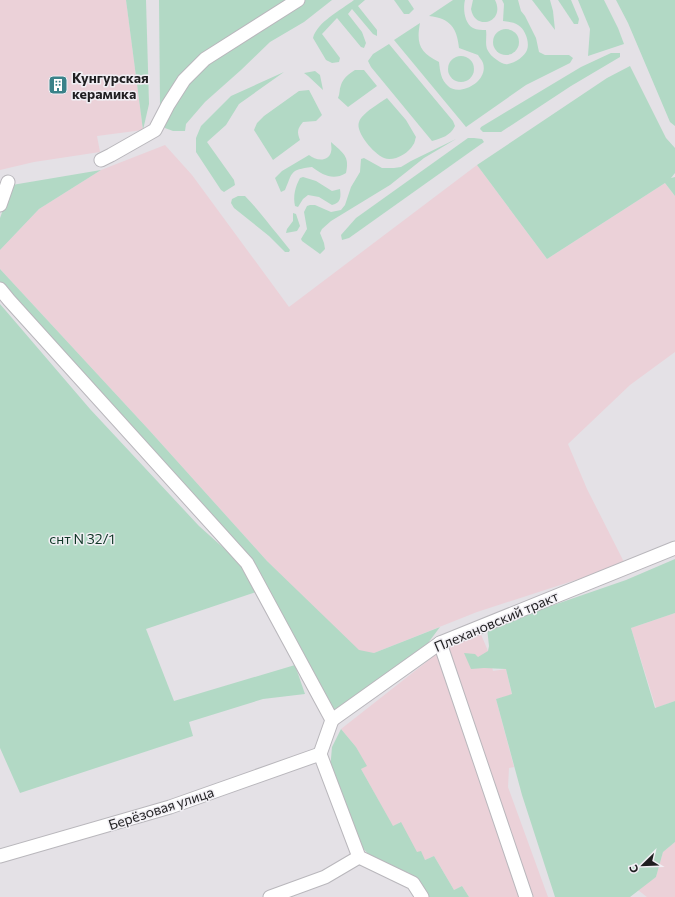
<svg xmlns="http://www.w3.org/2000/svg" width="675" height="897" font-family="Commissioner,sans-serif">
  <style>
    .industrial { fill: #ebd1d8 }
    .green { fill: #b2d9c5 }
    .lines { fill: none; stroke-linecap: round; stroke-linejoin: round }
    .street-casing { stroke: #b9b7bc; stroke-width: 15 }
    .street { stroke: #fff; stroke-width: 13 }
    .labels { text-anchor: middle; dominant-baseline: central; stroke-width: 3; stroke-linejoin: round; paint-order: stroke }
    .poi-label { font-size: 14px; font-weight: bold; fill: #1f1e20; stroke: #f1eff4; text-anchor: start }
    .park-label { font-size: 14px; fill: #103727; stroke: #f1eff4 }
    .street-label { font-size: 14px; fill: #1f1e20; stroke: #f1eff4 }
  </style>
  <rect width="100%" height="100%" fill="#e4e1e6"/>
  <g class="industrial">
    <path d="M0,0H126L143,130L97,136L100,152L34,162L0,170Z"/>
    <path d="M165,145L192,175L289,307L477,165L547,259L665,183L675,196V352L630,385L568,444L587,489L625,564L477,612L374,653L359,651L267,561L149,430L0,269V250L39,209L101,170Z"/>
    <path d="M675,613V701L656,708L631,628Z"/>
    <path d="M480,632L488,651L493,671L506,669L512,695L496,699L514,767L509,768L508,787L548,897H469L462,886L454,890L434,856L425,860L417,853L400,822L393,827L361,769L366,766L356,747L341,729L448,645Z"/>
    <path d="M675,842V897H647L638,890L656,877L663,852Z"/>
  </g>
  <g class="green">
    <path d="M126,0H146L149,104L143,130Z"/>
    <path d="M159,0H332L304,22L270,42L241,70L205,102L186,124L185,131H173L165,128L163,122L160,105Z"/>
    <path d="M354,0H365L358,6L377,30V36L373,34L352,9L348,14L362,32L366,43L364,48L361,47L337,18L322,34L340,58L339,62L332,63L326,60L313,38C317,22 341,10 354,0Z"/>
    <path d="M394,0H408L414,9L409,14H404Z"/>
    <path d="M453,0H465C463,8 464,23 473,28C477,30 482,30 486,30C487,37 485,42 487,49C489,53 492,57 497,60C500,62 504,65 508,64C515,63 525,56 527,50C530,42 525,29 518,25C514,22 509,22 503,21L504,4L502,0H518L521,11L525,16L536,38L539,52L545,55H569L573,58L570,63L526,85L466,127L394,40L420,23C416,44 420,53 439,62C440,71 441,80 448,86C459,97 489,82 483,63C482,60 479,57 478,55L459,48C457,28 450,18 429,16Z"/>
    <path d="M473,0H495C506,22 475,32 471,9Z"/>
    <path d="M532,0H550L553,11L555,30Z"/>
    <path d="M558,0H571L579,19L578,24H574Z"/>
    <path d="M578,0H604L618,28L624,44L588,56L590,29Z"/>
    <path d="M616,0H675V126L670,122L628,23Z"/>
    <circle cx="506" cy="42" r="13"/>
    <path d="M389,44L453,121L455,126C450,136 442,138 432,141L371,67L368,61L373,54Z"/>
    <path d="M611,53H620V57L571,86L501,132H483L480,129L481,127L581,67Z"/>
    <circle cx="461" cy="69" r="13"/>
    <path d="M630,66L666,138L675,148V173L671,178L675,177V196L665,183L547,259L477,165L607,78Z"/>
    <path d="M355,70H364L377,86L348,107L338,98C340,94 339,90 341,85C343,78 350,73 355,70Z"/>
    <path d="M315,71L320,75L323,90L308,76L304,73Z"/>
    <path d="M284,72L239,104L226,125L207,142L234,180L235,185L224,192L221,190L196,152V138L201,126L231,96Z"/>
    <path d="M309,90L322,115L316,121L303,122C297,129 297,132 300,140L273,160L254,130L257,123L264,116L299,91Z"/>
    <path d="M387,98L406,120L416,137C415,139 415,143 413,145C408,154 393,162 384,158C374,154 355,132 359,122C362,113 380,103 387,98Z"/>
    <path d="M468,138H474L482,139L484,142L349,238L342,240L341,235L356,218Z"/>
    <path d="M456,139L424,158L390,185L331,221L322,229L320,233L324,243L325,249L320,254L302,241L301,239L307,229L304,212L307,206L310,205H315L331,212L341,210L345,205L351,187L360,172L361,159L364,158L382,168H394L401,167L411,161Z"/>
    <path d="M331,142C343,153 350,156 346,173C333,181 323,175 312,167C289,170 293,172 285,190L281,192L275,178L282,171L309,155C315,160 328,163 331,152C332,149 331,145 331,142Z"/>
    <path d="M101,170L39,209L0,250V218L12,185Z"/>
    <path d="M303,177L316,181L332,191L340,189C341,197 341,203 332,205L319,197L308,195L303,199L298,207L295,206C293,196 295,187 300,178Z"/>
    <path d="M238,196H245C257,208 267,222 278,235C282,240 286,245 290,250L289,252H285L269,236L234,208L231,203L232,199Z"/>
    <path d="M293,213L296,214L300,226L297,231L286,233L287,229L293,221Z"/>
    <path d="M0,269L149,430L267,561L359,650L374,653L440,627L425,647L334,713L249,557L10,296L0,282Z"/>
    <path d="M0,304L90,409L199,526L237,560L259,591L146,629L174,701L295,665L305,694L263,699L189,722L193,736L20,793L0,748Z"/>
    <path d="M675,559V613L631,628L655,708L675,701V842L663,852L656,877L630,897H555L522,795L496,699L512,694L506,669L484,668L471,669L464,653L475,654L478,657L488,651L489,646L487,628L626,580Z"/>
    <path d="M341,729L356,747L367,766L361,769L393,826L401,822L417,852L421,851L425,860L434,856L454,890L462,886L469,897H428L421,884L409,873L373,859L357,842L330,770L332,747Z"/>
  </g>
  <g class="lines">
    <g class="street-casing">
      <g id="street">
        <path d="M101,160L111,155L155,130L168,105L184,80L205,59L298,0"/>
        <path d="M0,205L8,182"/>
        <path d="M0,289L9,300L247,563L332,720L320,754L359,857L413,883L422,897"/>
        <path d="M440,643L526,897"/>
        <path d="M332,720L440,643L675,548"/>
        <path d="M0,856L170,807L320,754"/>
        <path d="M270,897L325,877L359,857"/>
      </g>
    </g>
    <use href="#street" class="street"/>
  </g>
  <defs>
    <g id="building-square" transform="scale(1)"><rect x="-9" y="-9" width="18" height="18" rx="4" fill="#3a8289" stroke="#f1eff4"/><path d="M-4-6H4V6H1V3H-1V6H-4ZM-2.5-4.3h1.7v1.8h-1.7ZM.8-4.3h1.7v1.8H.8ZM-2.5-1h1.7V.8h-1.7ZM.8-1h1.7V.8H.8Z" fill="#fff"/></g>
  </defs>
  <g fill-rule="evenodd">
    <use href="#building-square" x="58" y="85"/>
  </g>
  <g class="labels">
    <g class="poi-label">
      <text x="72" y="77">Кунгурская<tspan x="72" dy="16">керамика</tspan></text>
    </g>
    <g class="park-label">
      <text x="82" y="538">снт N 32/1</text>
    </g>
    <g class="street-label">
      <text transform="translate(496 621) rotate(-23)">Плехановский тракт</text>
      <text transform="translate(161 808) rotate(-18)">Берёзовая улица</text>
    </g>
  </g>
  <g transform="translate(643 865) rotate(247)" stroke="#f1eff4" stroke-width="3" paint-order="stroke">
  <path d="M0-3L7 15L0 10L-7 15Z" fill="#1f1e20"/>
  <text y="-6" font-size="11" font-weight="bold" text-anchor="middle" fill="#1f1e20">С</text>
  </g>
</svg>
